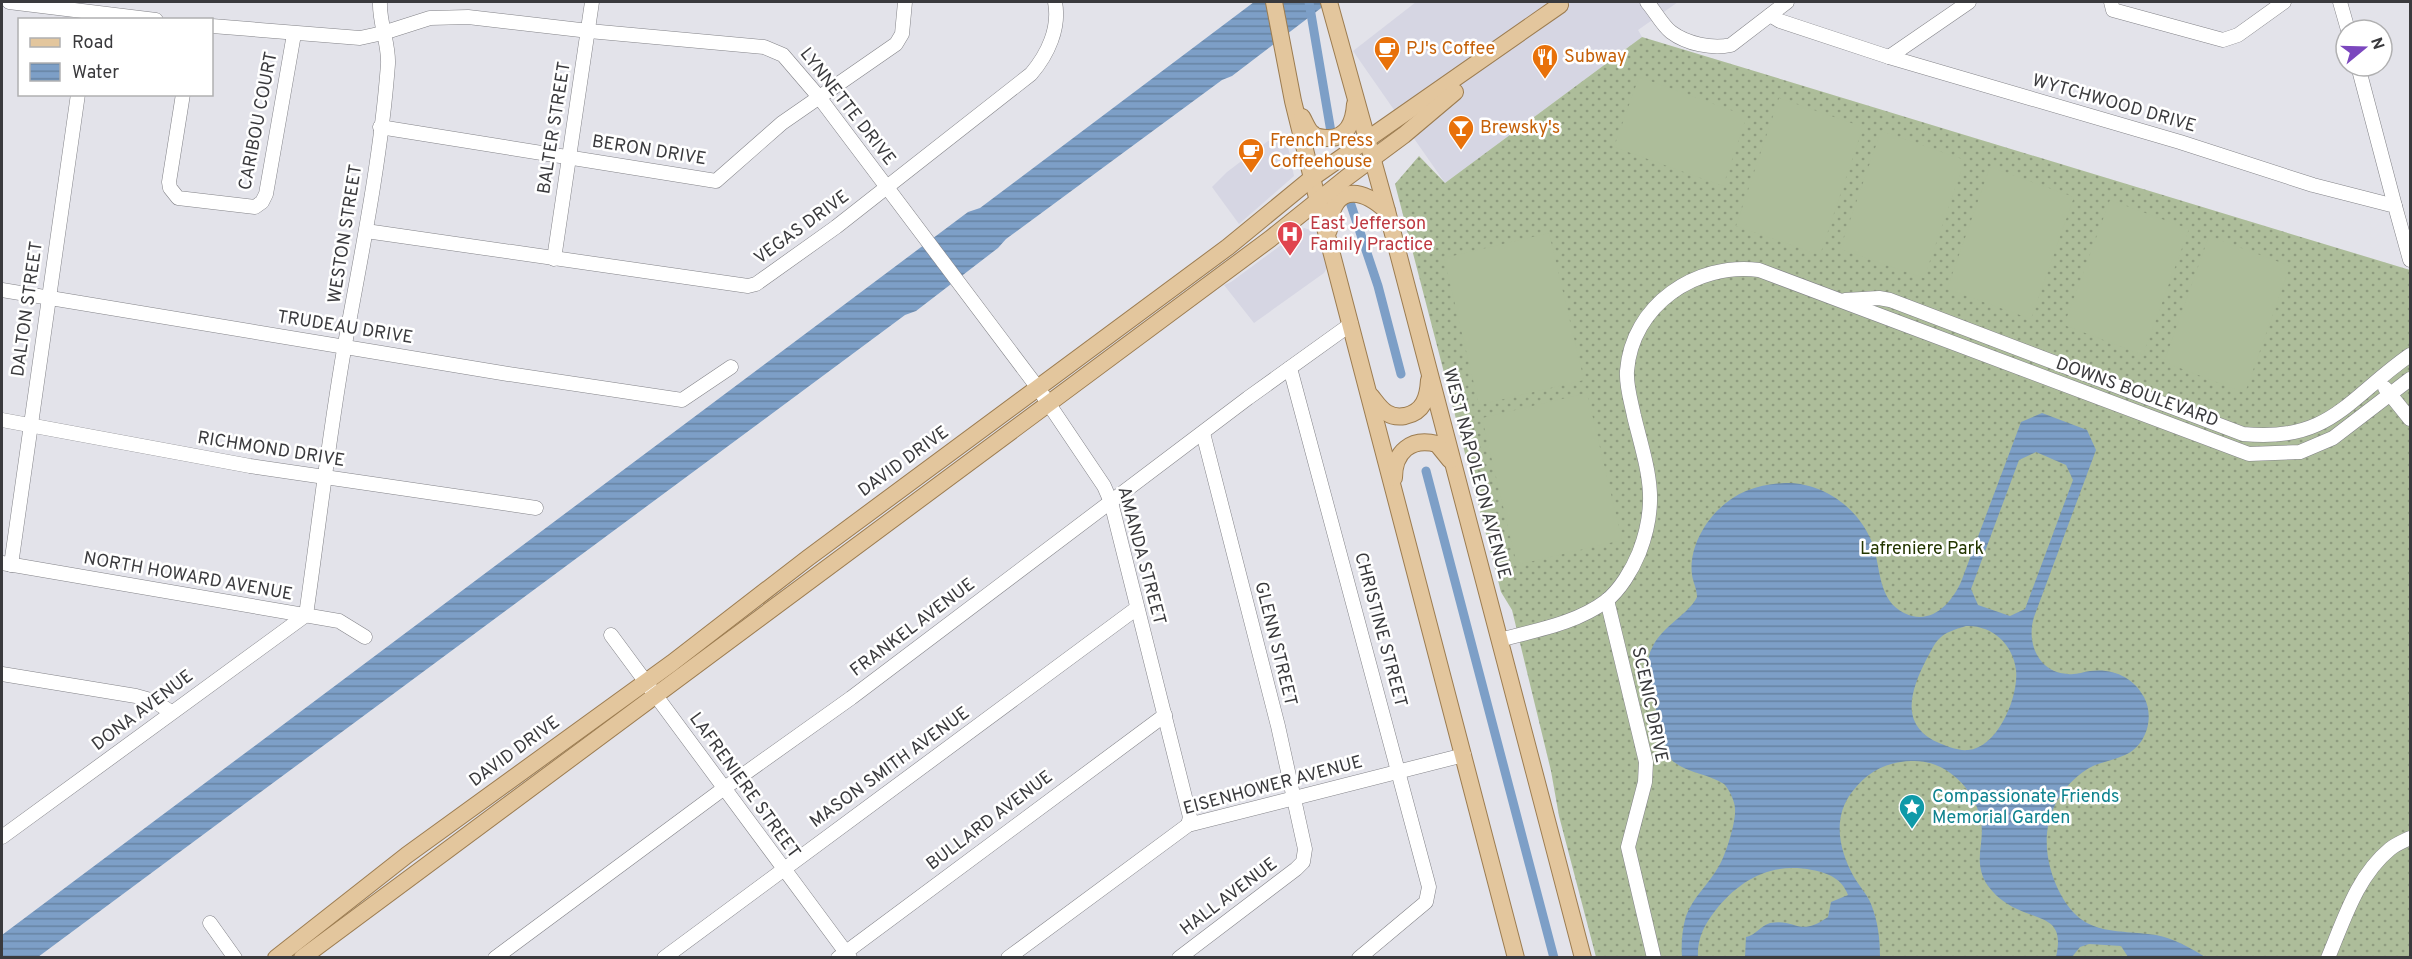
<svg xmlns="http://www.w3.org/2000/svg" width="2412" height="959" font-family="Overpass,sans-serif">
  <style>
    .built { fill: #d6d6e3 }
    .grass { fill: url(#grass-dots) }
    .pitch { fill: #adbd9a }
    .water { fill: url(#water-rules); fill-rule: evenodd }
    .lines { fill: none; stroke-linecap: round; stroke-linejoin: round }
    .canal { stroke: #7d9fc7; stroke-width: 9 }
    .minor-casing { stroke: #838388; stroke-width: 15 }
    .major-casing { stroke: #9c7c50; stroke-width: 18 }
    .minor { stroke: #fff; stroke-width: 14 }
    .major { stroke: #e3c69d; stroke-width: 16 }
    .labels { text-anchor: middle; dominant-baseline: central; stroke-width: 5; stroke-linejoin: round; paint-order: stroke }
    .food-label { font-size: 18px; fill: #c56008; stroke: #fff; text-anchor: start }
    .street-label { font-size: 18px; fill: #3a3a3d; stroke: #fff }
    .health-label { font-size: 18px; fill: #be3a42; stroke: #fff; text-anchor: start }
    .park-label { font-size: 18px; fill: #233600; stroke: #fff }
    .culture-label { font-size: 18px; fill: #0d838f; stroke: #fff; text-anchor: start }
  </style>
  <defs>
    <pattern id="grass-dots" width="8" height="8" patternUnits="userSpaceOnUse" patternTransform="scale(1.5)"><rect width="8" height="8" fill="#adbd9a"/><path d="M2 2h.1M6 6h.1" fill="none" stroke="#8e9b7f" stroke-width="1.8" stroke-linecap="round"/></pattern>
    <pattern id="water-rules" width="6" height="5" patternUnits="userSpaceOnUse" patternTransform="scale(1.5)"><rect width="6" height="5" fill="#7d9fc7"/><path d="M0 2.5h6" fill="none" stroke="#6783a3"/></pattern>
  </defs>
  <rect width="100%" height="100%" fill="#e3e3ea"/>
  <g class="built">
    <path d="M1416,2H1678L1638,30L1642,37L1445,183L1353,51Z"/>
    <path d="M1286,137L1294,176L1239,224L1212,187L1227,172L1268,141Z"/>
    <path d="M1304,228L1318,232L1327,268L1324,273L1254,323L1224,285L1231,282Z"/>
  </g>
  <path class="grass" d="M1642,37L2410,270V957H1596L1559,816L1551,771L1512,610L1501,592L1395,184L1419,156L1445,183Z"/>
  <g class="pitch">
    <path d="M1639,77L1747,116L1723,186L1614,147Z"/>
    <path d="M1779,98L1863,127L1820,255L1736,226Z"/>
    <path d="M1881,131L1965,160L1924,278L1840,249Z"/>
    <path d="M1990,167L2074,197L2031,319L1947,289Z"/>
    <path d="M2110,200L2189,229L2143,355L2064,325Z"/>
    <path d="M1549,233L1584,380L1479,405L1444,258Z"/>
    <path d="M2209,236L2290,266L2245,393L2164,362Z"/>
    <path d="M1587,393L1622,540L1517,565L1482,418Z"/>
  </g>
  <g class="water">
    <path d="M1254,2H1329L1232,76L1222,80L1006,239L998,248L916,311L905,315L38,957L2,958V935L968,212L980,208Z"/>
    <path d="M2042,413L2087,430L2096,450L2034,617C2026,642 2038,673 2068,674C2076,675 2083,672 2090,671C2113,668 2133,677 2144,697C2155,718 2146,746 2125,755C2110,762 2096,762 2083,772C2041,803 2038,852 2061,895C2084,937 2115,929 2156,935C2173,938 2191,948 2205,957H2128L2121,946L2089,944L2080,947L2072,957H2056C2065,918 2042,921 2017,909C2004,903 1994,895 1986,883C1973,860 1985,843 1981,821C1975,788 1945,759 1911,761C1886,762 1867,772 1852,792C1832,818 1839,850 1854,877C1859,886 1867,894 1871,904C1878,921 1880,939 1880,957H1745L1746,937C1756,935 1760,926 1770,923C1797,918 1798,938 1828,917L1831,902L1848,895C1842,879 1829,873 1812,870C1772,862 1740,879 1715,911C1704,925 1697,939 1698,957H1682C1681,944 1682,930 1686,916C1693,897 1709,884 1719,866C1726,854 1736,822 1735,809C1735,801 1729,789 1724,784C1709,774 1688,773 1674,762C1664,755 1649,680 1648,666C1648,660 1649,653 1652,648C1661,627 1689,614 1697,597C1697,589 1693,582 1692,575C1689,552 1701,528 1716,512C1735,492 1758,484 1785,483C1824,482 1860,509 1873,545C1881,569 1878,600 1904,613C1931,626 1951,604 1961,582L2021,422ZM2036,452L2066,465L2073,480L2025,609L2010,616L1978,605L1971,589L2019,460ZM1966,626C1992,625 2013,644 2016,670C2019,696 1998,748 1968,750C1958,751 1946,746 1937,742C1899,724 1911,690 1926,660C1930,654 1933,645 1938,640C1945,632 1956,629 1966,626Z"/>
  </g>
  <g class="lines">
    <g class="canal">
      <path d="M1309,2L1331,132"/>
      <path d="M1350,202L1378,286L1401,374"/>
      <path d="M1426,471L1554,958"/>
    </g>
    <g class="minor-casing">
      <g id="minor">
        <path d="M9,2L156,20"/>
        <path d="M1647,2C1655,11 1662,25 1671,32C1687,44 1712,49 1731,45L1787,2"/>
        <path d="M2111,2L2113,10L2223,40L2238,35L2284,2"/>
        <path d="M2340,2L2348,30"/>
        <path d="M1770,15L1780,21L1889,57L2180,142L2313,185L2395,206L2410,260"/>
        <path d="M212,26L360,38L383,33L430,18L468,17L589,31L764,47L783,55L819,97L1038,388L1104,486L1111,502L1190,817L1188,825"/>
        <path d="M1889,57L1969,2"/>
        <path d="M2358,66L2395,206"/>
        <path d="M183,94L169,182L170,188L178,198L255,207L262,202L266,194L294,34"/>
        <path d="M380,127L716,181L782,123L896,44L902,34L905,2"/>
        <path d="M366,231L748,286L756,284L836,227L1031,74C1048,54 1060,28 1055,2"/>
        <path d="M554,259L592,2"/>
        <path d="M2,290L508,374L682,400L731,367"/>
        <path d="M1845,300L1879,298L1890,300L2243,434C2330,443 2348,398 2410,355"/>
        <path d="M1290,368L1429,887L1426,902L1359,958"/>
        <path d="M2385,388L2410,419"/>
        <path d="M2,420L250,466L536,508"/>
        <path d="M2,563L339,621L365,637"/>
        <path d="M11,565L78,94"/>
        <path d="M1607,600L1646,762L1645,782L1628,847L1654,958"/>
        <path d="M611,635L850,958"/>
        <path d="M1500,640C1536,630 1575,624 1606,601C1620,590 1632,570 1639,553C1660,499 1647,469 1634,416C1631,401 1626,386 1627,371C1632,305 1696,262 1759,270L2249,454L2300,452L2333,438L2410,379"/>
        <path d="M2,674L136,696L154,701L171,712"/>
        <path d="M2,837L306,615C319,525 329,434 345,344C362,251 381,158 388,64C389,43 379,23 380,2"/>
        <path d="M210,923L235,958"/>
        <path d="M495,958L719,792L851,698L1248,398L1351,324"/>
        <path d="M664,958L1137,608"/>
        <path d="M838,958L1165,715"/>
        <path d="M1008,958L1188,825L1464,755"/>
        <path d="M1179,958L1296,869L1303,862L1305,849L1278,726L1203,433"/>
        <path d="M2328,958C2344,920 2357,876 2390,849C2396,844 2404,841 2410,838"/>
      </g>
    </g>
    <g class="major-casing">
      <g id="major">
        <path d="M1274,2L1293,101L1312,178L1516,958"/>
        <path d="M1329,2L1387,211L1583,958"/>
        <path d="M1302,117C1305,122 1308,131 1313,134C1316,137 1323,138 1327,138C1347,139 1354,121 1355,104"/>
        <path d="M1329,230C1332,186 1358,185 1387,211"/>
        <path d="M1371,396C1376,402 1380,409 1387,413C1393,417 1399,417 1405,416C1424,412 1428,397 1429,380"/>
        <path d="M1394,478C1394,452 1411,437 1437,444L1450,460"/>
        <path d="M276,958L407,855L672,663L808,558L1228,247L1312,178L1560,5"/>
        <path d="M302,958L1270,239L1346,178L1404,135L1455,92"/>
      </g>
    </g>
    <use href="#minor" class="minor"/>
    <use href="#major" class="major"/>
  </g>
  <defs>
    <g id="cafe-pin" transform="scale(1.35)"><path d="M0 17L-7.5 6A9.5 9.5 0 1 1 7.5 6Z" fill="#e8710a" stroke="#fff"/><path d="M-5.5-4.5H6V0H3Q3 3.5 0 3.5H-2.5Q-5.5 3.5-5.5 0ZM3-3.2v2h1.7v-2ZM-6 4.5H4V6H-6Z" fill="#fff"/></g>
    <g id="restaurant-pin" transform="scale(1.35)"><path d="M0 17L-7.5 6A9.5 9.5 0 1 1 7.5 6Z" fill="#e8710a" stroke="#fff"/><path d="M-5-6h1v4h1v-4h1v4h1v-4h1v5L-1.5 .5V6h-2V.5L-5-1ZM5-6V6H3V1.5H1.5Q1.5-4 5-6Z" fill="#fff"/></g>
    <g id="bar-pin" transform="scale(1.35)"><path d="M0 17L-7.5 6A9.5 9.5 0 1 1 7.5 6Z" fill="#e8710a" stroke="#fff"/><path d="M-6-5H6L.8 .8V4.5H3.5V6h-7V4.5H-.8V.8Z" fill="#fff"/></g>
    <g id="hospital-pin" transform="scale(1.35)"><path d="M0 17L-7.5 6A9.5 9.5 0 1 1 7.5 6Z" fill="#e0444e" stroke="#fff"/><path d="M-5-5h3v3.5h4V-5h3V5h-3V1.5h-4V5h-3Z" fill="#fff"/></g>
    <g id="sight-pin" transform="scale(1.35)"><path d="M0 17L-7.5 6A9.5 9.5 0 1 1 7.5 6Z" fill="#0f9aa8" stroke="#fff"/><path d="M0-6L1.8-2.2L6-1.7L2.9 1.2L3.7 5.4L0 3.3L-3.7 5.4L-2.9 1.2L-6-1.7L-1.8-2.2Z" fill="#fff"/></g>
  </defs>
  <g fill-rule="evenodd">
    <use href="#cafe-pin" x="1387" y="49"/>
    <use href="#restaurant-pin" x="1545" y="57"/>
    <use href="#bar-pin" x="1461" y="128"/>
    <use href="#cafe-pin" x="1251" y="151"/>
    <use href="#hospital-pin" x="1290" y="234"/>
    <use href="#sight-pin" x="1912" y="807"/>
  </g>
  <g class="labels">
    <g class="food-label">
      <text x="1406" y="49">PJ's Coffee</text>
      <text x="1564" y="57">Subway</text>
      <text x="1480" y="128">Brewsky's</text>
      <text x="1270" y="141">French Press<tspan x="1270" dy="21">Coffeehouse</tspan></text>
    </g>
    <g class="street-label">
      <text transform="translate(2114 104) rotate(16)">WYTCHWOOD DRIVE</text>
      <text transform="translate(847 107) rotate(52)">LYNNETTE DRIVE</text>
      <text transform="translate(259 121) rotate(-79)">CARIBOU COURT</text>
      <text transform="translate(555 128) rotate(-81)">BALTER STREET</text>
      <text transform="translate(649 151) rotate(9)">BERON DRIVE</text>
      <text transform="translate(802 228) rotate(-36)">VEGAS DRIVE</text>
      <text transform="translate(346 234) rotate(-81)">WESTON STREET</text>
      <text transform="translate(28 309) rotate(-82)">DALTON STREET</text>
      <text transform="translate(345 328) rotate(9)">TRUDEAU DRIVE</text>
      <text transform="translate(2137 393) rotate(20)">DOWNS BOULEVARD</text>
      <text transform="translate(271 450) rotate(9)">RICHMOND DRIVE</text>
      <text transform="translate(904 462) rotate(-36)">DAVID DRIVE</text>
      <text transform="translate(1476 474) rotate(75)">WEST NAPOLEON AVENUE</text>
      <text transform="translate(1141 556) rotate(75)">AMANDA STREET</text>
      <text transform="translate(188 577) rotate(10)">NORTH HOWARD AVENUE</text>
      <text transform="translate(913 628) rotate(-37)">FRANKEL AVENUE</text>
      <text transform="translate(1380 630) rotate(75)">CHRISTINE STREET</text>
      <text transform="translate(1275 644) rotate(76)">GLENN STREET</text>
      <text transform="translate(1649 705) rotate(78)">SCENIC DRIVE</text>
      <text transform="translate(143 711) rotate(-37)">DONA AVENUE</text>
      <text transform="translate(515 752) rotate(-36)">DAVID DRIVE</text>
      <text transform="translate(890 768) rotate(-36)">MASON SMITH AVENUE</text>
      <text transform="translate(744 786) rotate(54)">LAFRENIERE STREET</text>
      <text transform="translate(1273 786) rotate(-15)">EISENHOWER AVENUE</text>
      <text transform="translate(990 821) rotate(-37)">BULLARD AVENUE</text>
      <text transform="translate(1229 897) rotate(-37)">HALL AVENUE</text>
    </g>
    <g class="health-label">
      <text x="1310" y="224">East Jefferson<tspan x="1310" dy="21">Family Practice</tspan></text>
    </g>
    <g class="park-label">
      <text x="1922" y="549">Lafreniere Park</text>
    </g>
    <g class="culture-label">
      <text x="1932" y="797">Compassionate Friends<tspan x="1932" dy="21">Memorial Garden</tspan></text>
    </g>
  </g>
  <rect width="2412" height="959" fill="none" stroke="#3a3a3d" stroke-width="6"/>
  <rect x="18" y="18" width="195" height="78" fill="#ffffff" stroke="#b0b0b1" stroke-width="1.5"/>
  <rect x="30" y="38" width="30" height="9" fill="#e3c69d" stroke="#b0b0b1" stroke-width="1.5"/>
  <text x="72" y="48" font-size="18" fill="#3a3a3d">Road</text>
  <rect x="30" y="63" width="30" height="18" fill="url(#water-rules)" stroke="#b0b0b1" stroke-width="1.5"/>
  <text x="72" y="78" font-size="18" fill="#3a3a3d">Water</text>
  <g transform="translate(2364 48) rotate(71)"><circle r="28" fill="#ffffff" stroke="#b0b0b1" stroke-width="1.5"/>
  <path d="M0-4.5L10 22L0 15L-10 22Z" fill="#7b47be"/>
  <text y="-9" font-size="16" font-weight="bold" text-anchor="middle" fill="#3a3a3d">N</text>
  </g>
</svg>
